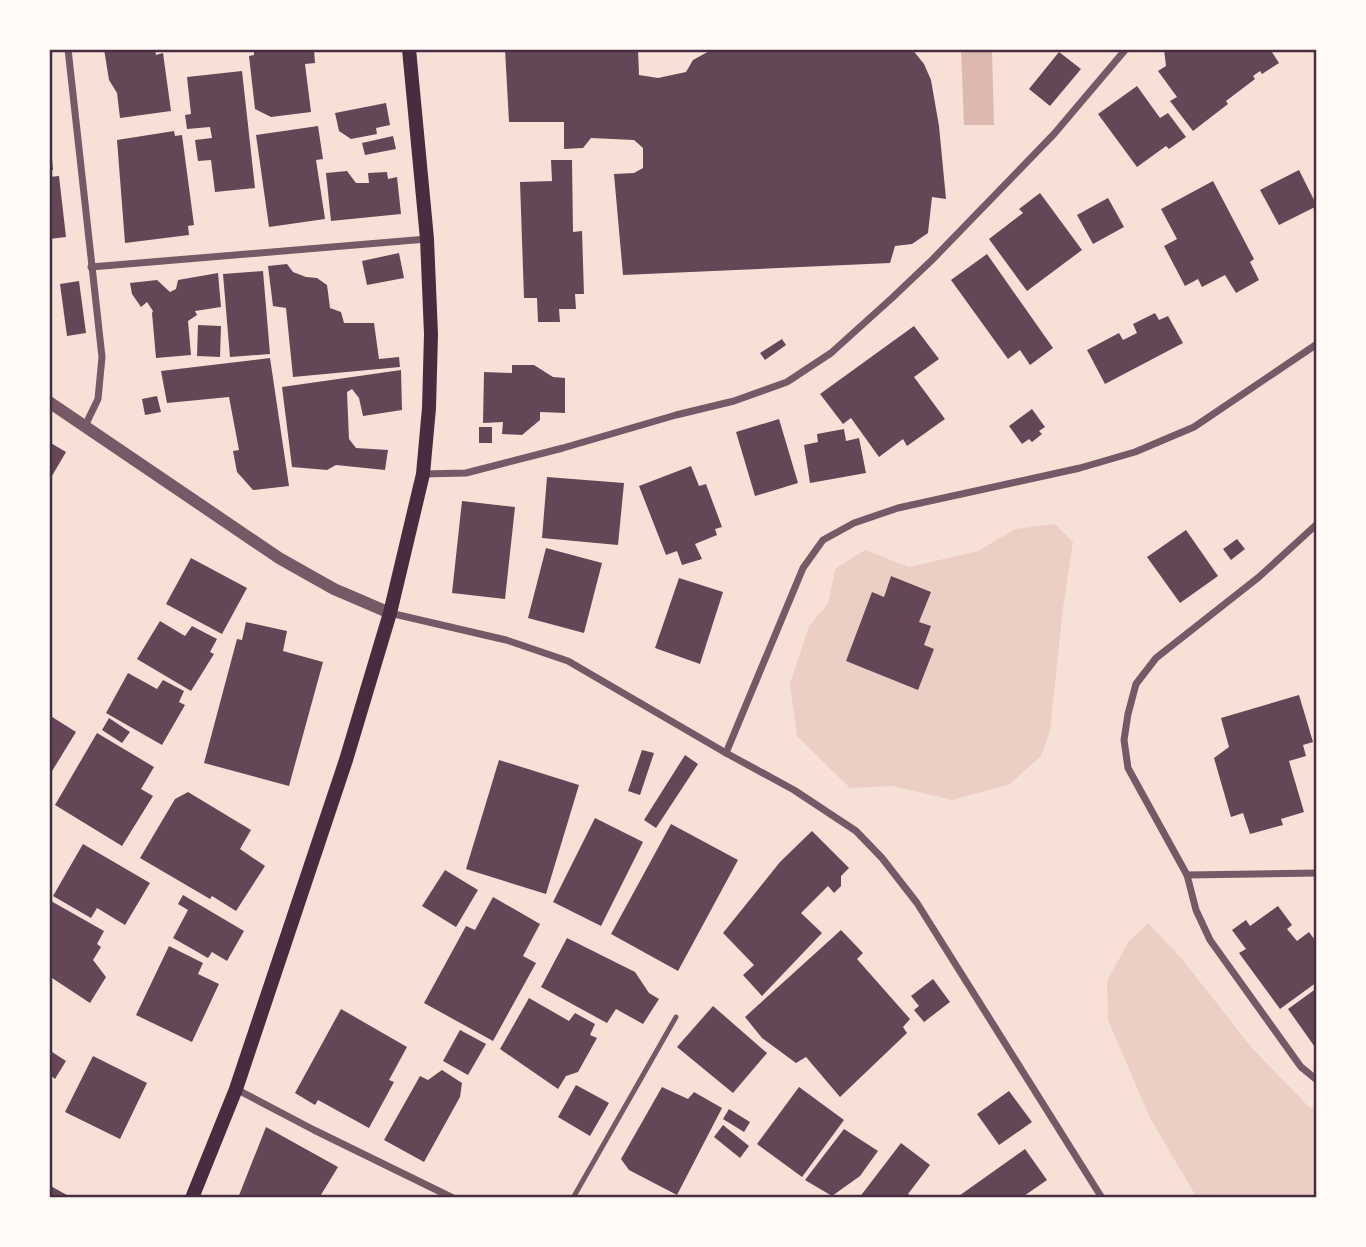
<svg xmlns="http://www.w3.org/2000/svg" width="1366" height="1247" font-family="Rubik,sans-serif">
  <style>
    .green { fill: #ebcfc5 }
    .water { fill: #dcb8b0 }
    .building { fill: #644757 }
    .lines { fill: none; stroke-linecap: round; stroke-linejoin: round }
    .service { stroke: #755966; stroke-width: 5 }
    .minor { stroke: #755966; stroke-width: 7 }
    .tertiary { stroke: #755966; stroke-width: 12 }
    .secondary { stroke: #4a2c40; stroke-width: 14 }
    .neatline { fill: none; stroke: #4a2c40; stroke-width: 2.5 }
  </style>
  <rect width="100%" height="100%" fill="#f7e1d7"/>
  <g class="green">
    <path d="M1055,524L1073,542L1063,608L1050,731L1041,756L1010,784L952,800L893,786L850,788L797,736L790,684L809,626L828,604L835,569L865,550L909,567L978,551L1015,529Z"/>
    <path d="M1148,923L1183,960L1251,1047L1308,1106L1317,1111V1198H1197L1150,1118L1108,1020L1107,981L1129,941Z"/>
  </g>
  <path class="water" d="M961,49H992L994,125H964Z"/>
  <g class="building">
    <path d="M104,49H155L156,55L163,53L171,111L120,118L117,93L109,80Z"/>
    <path d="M254,49H314L315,63L305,64L311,112L271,117L255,109L249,56L254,55Z"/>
    <path d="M505,49H638L639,75L658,78L686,72L693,60L713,49H912L924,64L931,80L939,126L946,199L932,197L928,233L912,244L895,246L890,263L623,275L614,174L634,173L643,168V148L634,140L591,138L583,148L564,149V122H509Z"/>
    <path d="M1164,49H1270L1279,63L1262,74L1260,71L1253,76L1255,79L1226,101L1228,104L1193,131L1170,101L1177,97L1158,71L1166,66Z"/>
    <path d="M1059,52L1081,69L1050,106L1029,89Z"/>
    <path d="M242,71L255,188L215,192L211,160L198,161L195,140L212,138L210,127L187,129L185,115L191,114L187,77Z"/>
    <path d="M1137,86L1160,118L1168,113L1186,137L1169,149L1166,146L1137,167L1098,114Z"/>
    <path d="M386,103L390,125L376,128L377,134L351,139L339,131L335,113Z"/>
    <path d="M318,126L323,159L316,160L325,219L269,227L256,135Z"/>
    <path d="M174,131L175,136L182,135L194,225L188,226L189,235L125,243L117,140Z"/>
    <path d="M393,136L396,149L365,155L362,143Z"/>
    <path d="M49,149H51L53,170H49Z"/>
    <path d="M551,160H572L573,232L582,231L584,294H575L576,309H559L560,322H538L537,298H524L520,182L552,181Z"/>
    <path d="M1299,170L1317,206L1279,225L1260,190Z"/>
    <path d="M347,171L356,183H369L368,173L387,172L388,179L397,177L401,214L331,221L326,173Z"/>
    <path d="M59,176L66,237L49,239V177Z"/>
    <path d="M1213,181L1254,259L1250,262L1259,280L1236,293L1225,275L1202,287L1198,279L1185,286L1164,246L1177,239L1161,209Z"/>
    <path d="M1040,193L1082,250L1027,291L989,239L1023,213L1019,209Z"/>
    <path d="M1108,198L1124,227L1093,244L1077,215Z"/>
    <path d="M399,253L404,278L367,285L362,261Z"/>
    <path d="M987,254L1053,348L1030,365L1020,350L1008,359L951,280Z"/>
    <path d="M287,264L293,272L306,277L317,278L327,285L330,308L341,312L344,323H374L379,359L399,357L400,367L293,377L286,308L273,306L268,266Z"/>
    <path d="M263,271L270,354L230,357L223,274Z"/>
    <path d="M218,273L221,307L195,311L197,315L188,321L191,355L156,358L152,313L153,311L147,302L141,307L132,294L130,283L157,280L170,292L176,289L178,280Z"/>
    <path d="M79,281L86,333L67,336L60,284Z"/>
    <path d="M1155,313L1159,320L1168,316L1183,343L1105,384L1087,350L1119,333L1123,340L1137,333L1133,324Z"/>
    <path d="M198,325L221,326L220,357L197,356Z"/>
    <path d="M914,326L939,359L914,377L945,419L907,446L903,439L879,457L851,418L843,424L820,394Z"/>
    <path d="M782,339L786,345L765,360L760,353Z"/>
    <path d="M270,358L289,486L253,490L237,472L233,451L239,450L229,397L167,403L161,371Z"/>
    <path d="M512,365H534L553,377L565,378V413L540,412V420L522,435L502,434L503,422L483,423L484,372L512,373Z"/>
    <path d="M401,370L402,410L363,416L359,398L352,389L347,392L349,439L356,448L388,450L385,470L336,465L327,470L292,467L282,387Z"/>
    <path d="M157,396L161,412L145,415L142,399Z"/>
    <path d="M1032,409L1045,427L1039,431L1042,434L1032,442L1029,439L1022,444L1009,426Z"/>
    <path d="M779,419L798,483L755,496L736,432Z"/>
    <rect x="479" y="427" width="13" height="16"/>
    <path d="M844,429L846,441L859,438L866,473L810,483L804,445L818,442L817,434Z"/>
    <path d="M49,442L66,452L49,481Z"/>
    <path d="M691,466L699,486L706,484L722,527L715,529L717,535L695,544L702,559L682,565L677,551L666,555L639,486Z"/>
    <path d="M547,477L624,483L618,545L542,538Z"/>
    <path d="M462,501L515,507L505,599L452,593Z"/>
    <path d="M1186,530L1218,576L1180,603L1147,557Z"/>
    <path d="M1237,539L1245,549L1231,560L1223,549Z"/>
    <path d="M546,548L602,563L584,633L528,618Z"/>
    <path d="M191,558L247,588L222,634L166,604Z"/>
    <path d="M891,576L931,592L919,622L931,626L924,645L934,649L918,690L846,661L872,592L884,597Z"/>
    <path d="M679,578L723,592L700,664L655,648Z"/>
    <path d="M160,621L185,636L192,626L217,639L210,652L214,654L191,691L137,659Z"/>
    <path d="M246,622L287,631L283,651L323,662L289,786L204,763L237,639L242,640Z"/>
    <path d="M128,673L157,689L163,680L184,691L179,702L185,705L162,745L106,713Z"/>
    <path d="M1299,695L1313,742L1303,745L1306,756L1289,761L1304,812L1281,819L1283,825L1250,834L1243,813L1231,817L1214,758L1229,747L1221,718Z"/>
    <path d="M49,715L76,732L49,776Z"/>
    <path d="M109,718L130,732L122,743L102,730Z"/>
    <path d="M97,733L154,767L141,789L153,796L122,846L55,805Z"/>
    <path d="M642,750L654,753L640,795L628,791Z"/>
    <path d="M685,755L698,764L656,828L644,820Z"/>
    <path d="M499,760L579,785L546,894L466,869Z"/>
    <path d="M188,792L251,830L240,849L265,866L236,911L212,896L210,899L140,858L175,799Z"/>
    <path d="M595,818L643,842L601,926L553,902Z"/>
    <path d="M671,824L738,860L678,971L611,934Z"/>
    <path d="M812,831L849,868L841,876V886L834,893L828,886L801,913L822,933L762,996L743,975L754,965L723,933L780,862Z"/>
    <path d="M83,844L150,883L125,925L97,908L91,918L53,896Z"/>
    <path d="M445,870L478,890L456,927L422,906Z"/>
    <path d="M183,895L244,931L227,961L212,952L208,958L173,938L188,910L178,904Z"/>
    <path d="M493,897L540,924L523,956L536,963L493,1041L424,1003L466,926L475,930Z"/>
    <path d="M51,901L104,931L97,944L101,947L93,960L106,977L90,1003L49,976V906Z"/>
    <path d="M1278,906L1292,925L1287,929L1297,941L1309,932L1317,943V982L1280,1009L1239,953L1246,949L1232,930L1246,920L1250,926Z"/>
    <path d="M841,930L863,953L857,959L910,1019L903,1027L907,1033L840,1097L806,1057L796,1063L762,1038L745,1017Z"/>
    <path d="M567,938L635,972L649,993L659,999L643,1024L616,1009L607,1023L541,987Z"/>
    <path d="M169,946L203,963L198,974L219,984L192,1042L136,1015Z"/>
    <path d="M933,979L950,1002L924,1022L914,1010L919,1006L911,996Z"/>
    <path d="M1317,988V1050L1288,1009Z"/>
    <path d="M529,998L569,1021L575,1013L595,1024L590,1035L597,1038L578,1072L566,1076L558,1089L500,1049Z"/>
    <path d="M713,1006L767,1053L733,1093L677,1047Z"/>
    <path d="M341,1009L407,1047L389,1080L394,1082L369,1128L318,1100L315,1105L295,1093Z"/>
    <path d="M460,1030L486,1044L468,1075L443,1061Z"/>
    <path d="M49,1050L66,1061L55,1079L49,1074Z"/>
    <path d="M93,1056L147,1083L120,1139L65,1112Z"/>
    <path d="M442,1070L462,1083L460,1097L424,1162L384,1140L420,1076L428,1080Z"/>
    <path d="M576,1085L609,1103L590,1136L558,1117Z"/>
    <path d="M662,1087L688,1099L694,1092L722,1108L677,1195L629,1170L621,1159Z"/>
    <path d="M799,1087L844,1120L802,1177L757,1144Z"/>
    <path d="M1009,1091L1032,1122L999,1145L977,1114Z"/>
    <path d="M729,1109L750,1122L744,1132L723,1119Z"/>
    <path d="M723,1125L749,1146L740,1158L714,1137Z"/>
    <path d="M266,1127L338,1167L319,1198H238Z"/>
    <path d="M844,1129L878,1151L860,1176L832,1196L805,1180Z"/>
    <path d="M901,1143L930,1165L908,1194L914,1198H859Z"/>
    <path d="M1025,1149L1047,1180L1021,1198H956Z"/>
    <path d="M49,1185L72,1198H49Z"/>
  </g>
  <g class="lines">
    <path class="service" d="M573,1198L676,1017"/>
    <g class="minor">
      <path d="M68,49L102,357L98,399L85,426"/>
      <path d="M91,267L427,239"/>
      <path d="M423,474L466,473L563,448L676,415L734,401L787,382L831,353L892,298L932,260L1054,134L1126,49"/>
      <path d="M1317,524L1259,577L1156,658L1136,684L1128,714L1124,740L1128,768L1187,875L1196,910L1210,940L1301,1067L1317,1080"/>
      <path d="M390,613L506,640L568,661L726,753L794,790L856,831L882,858L917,903L1102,1198"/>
      <path d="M726,753L803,568L823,540L854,523L898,508L1080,468L1135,452L1194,427L1317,344"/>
      <path d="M1187,875L1317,873"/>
      <path d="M236,1089L314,1130L453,1198"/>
    </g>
    <path class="tertiary" d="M49,402L279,558L334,589L390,613"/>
    <path class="secondary" d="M192,1198L236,1089L346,760L390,613L423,474L429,408L431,334L427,239L409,49"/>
  </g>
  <rect width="1366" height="1247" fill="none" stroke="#fffaf5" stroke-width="102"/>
  <rect x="51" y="51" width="1264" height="1145" class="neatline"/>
</svg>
